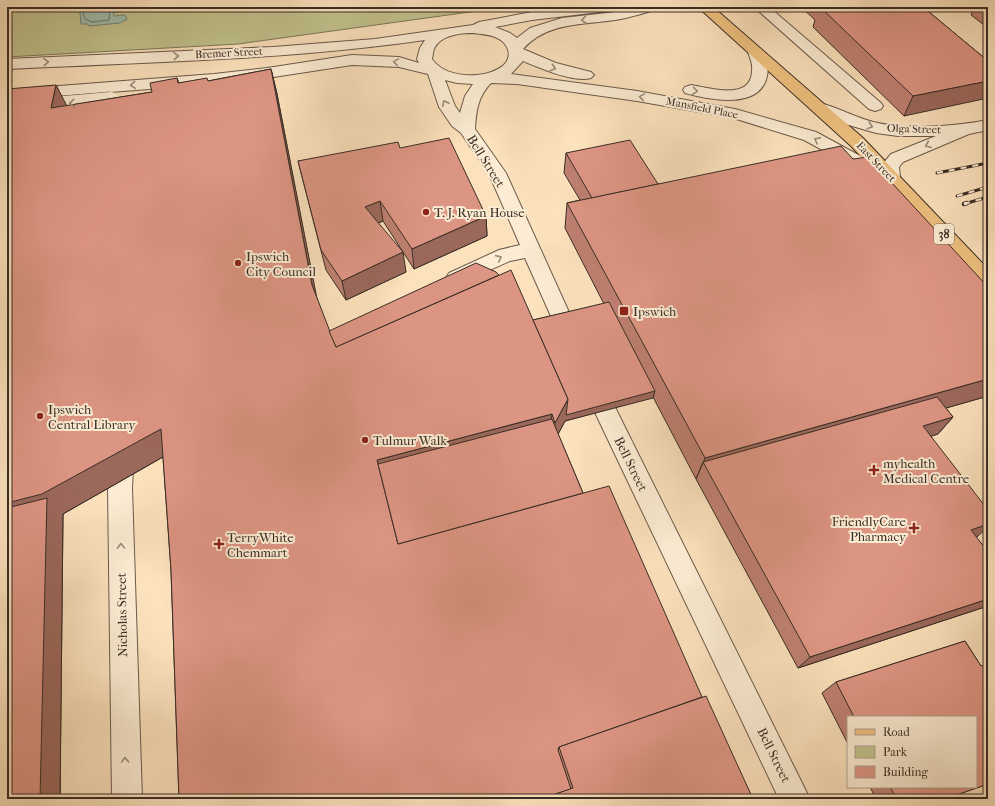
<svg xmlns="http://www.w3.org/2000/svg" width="995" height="806" font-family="'IM FELL French Canon',serif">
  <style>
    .green { fill: #c1c28e; stroke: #7d785a }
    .water { fill: #9fbeaf; stroke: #768478 }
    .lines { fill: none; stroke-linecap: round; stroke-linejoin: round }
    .shore { stroke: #6c766a; stroke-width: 1 }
    .minor-casing { stroke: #6a5a4c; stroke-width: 2 }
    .major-casing { stroke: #392d26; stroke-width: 2 }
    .minor { fill: #fcecd3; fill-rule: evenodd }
    .major { fill: #eec07e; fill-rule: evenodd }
    .rail-far1-casing { stroke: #392d26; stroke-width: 3 }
    .rail-casing { stroke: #392d26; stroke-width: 4.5 }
    .rail-far1 { stroke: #fcecd3; stroke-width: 2; stroke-dasharray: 6; stroke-linecap: butt }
    .rail { stroke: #fcecd3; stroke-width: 3; stroke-dasharray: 8; stroke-linecap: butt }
    .minor-bridge-casing { stroke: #6a5a4c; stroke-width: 17; stroke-linecap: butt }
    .minor-bridge { stroke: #fcecd3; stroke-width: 16 }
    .wall { fill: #be8071; stroke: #392d26 }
    .shaded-wall { fill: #9b685c; stroke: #392d26 }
    .building { fill: #dd9583; stroke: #392d26 }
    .oneway { stroke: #9a8c7c }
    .poi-dot { fill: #8f2418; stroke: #fcecd3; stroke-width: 1.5 }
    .labels { text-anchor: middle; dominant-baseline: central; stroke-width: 4; stroke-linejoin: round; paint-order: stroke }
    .far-street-label { font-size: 11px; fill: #392d26; stroke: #fcecd3 }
    .shield { fill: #fcecd3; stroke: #74665a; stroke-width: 1 }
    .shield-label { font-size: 12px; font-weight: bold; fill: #392d26 }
    .street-label { font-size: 13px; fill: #392d26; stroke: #fcecd3 }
    .poi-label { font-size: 13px; fill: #392d26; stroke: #fcecd3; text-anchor: start }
  </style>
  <rect width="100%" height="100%" fill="#fbe1bc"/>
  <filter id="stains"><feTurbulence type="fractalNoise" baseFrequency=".005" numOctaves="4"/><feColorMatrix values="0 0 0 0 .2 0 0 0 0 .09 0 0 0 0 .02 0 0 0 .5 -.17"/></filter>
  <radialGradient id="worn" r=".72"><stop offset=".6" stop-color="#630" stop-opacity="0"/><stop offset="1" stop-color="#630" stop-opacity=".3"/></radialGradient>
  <path class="green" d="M7,7H506L238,44L7,57Z"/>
  <path class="water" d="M65,7H126L123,11L113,13L114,16L125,15L127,19L120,23L89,26L88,24H81L80,13H79L78,10H66L68,8H65Z"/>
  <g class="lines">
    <path class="shore" d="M81,7L85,19L92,22L109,20L110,10L120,7"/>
    <g class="minor-casing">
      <g id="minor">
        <path d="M572,7H615L613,10L608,11L532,20L495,27L510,33L517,38L530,28L562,18L616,12L635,7H656L654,10C641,14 628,18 615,20C583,25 547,22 523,49L556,63L591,72L594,75L591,78C574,83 540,68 523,61L511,74L637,91L735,109L816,132L864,158L867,162L864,166L858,168L852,166L804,140L733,118L637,101L517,84L491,83C478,96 476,111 475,129L506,173L582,341L579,347L572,349L565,347L562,341L525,258L510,261L456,285L449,283L446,278L449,273L499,250L520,245L489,174L461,133L452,126L439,107L428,74L399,67L352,65L267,78L214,84L7,100V90L214,74L267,68L352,55L399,57L419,63L417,59L420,48L425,40C287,60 146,62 7,69V59L273,47L375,39L473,25L479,22L532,12ZM473,33C480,34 488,34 495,37C510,43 515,60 498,69C480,79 445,78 432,59C433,55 433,50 435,47C442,35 461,33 473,33ZM445,80L457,83L473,84L465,96L460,113L455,106Z"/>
        <path d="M754,7H769L881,103L883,106L881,109L875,111L869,109Z"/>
        <path d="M756,47L761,49C766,56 769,67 767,76C760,110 710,100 685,93L683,90L685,87L691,85C710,88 751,101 752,71C753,64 750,58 748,52L751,49Z"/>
        <path d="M820,103C840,108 858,119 878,123C908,130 958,126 988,120V130L969,134L903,162L899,167L900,177L897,181L891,183L885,181L882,177L881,166L891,154L936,136H898L876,133L842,123L814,111L812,108L814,105Z"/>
        <path d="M592,374L600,377L603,383L810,799H779L581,383L584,377Z"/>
        <path d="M127,444L135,447L139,454L133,469L132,488L142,799H112L108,488C109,471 112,462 119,447Z"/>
      </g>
    </g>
    <g class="major-casing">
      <path id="major" d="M698,7H713L863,138L988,269V288L981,286L851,146Z"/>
    </g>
    <use href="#minor" class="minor"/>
    <use href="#major" class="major"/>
    <g class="rail-far1-casing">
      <g id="rail-far1">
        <path d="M937,173L988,163"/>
        <path d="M957,196L988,187"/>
        <path d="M964,204L988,197"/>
      </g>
    </g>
    <g class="rail-casing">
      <path id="rail" d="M964,204L967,203"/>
    </g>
    <use href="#rail-far1" class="rail-far1"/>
    <use href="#rail" class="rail"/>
    <g class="minor-bridge-casing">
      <path id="minor-bridge" d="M7,109L111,100"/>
    </g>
    <use href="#minor-bridge" class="minor-bridge"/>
  </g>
  <g class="wall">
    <path d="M801,7H923L988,61L904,116L813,27L815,20Z"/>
    <path d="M975,7H988V28L971,15Z"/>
    <path d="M271,69L277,94L316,296L329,331L533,320L604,304L565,228L567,203L580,200L564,173L566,153L658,184L853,159L988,287V396L946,408L953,417L938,434L931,436L978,536L976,537L988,552V606L798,668L696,479L653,397L565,421L558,434L583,493L702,697L753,799H179L171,570L163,457L63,514L60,799L56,85L66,106L152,92L177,78L179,83L208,81Z"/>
    <path d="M400,148L486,216L487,236L414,269L383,221L378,223L406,272L346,300L326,270L298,161Z"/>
    <path d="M965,641L981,666L988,664V784L945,799H876L870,787H976V717H848V744L822,693L836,682Z"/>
  </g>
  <g class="shaded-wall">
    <path d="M271,69L277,94L319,309L312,285Z"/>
    <path d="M988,81V98L904,116L913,96Z"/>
    <path d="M56,85L69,110L51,108Z"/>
    <path d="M380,201L383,221L368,227L365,207Z"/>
    <path d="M486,216L487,236L414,269L412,249Z"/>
    <path d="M403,252L406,272L346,300L342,281Z"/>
    <path d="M988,379V396L922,415L703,462L696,479L705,458Z"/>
    <path d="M655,391L653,398L565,421L553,444L555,423L568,399Z"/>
    <path d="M552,414L550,436L382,481L377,460Z"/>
    <path d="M953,417L938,434L909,443L923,426Z"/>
    <path d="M161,429L175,450L63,514L60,799H40L7,528V503Z"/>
    <path d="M988,524V527L978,536L954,545L971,530Z"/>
    <path d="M988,599V606L798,668L810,657Z"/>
  </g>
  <g class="building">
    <path d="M820,7H923L988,61V81L913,96Z"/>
    <path d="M271,69L312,285L336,347L511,270L568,399L555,423L552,414L377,460L398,544L609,486L702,697L559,747L558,750L571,789L541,799H179L171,570L161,429L42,494L7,503V89L56,85L51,108L152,92L150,83L177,78L178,83L207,78L208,81Z"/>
    <path d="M449,138L486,216L412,249L380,201L365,207L403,252L342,281L321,250L298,161L398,142L400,148Z"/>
    <path d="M630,140L658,184L592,198L566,153Z"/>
    <path d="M841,146L853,159L868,157L988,287V379L705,458L567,203Z"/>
    <path d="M476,263L496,272L499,275L336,347L329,331Z"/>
    <path d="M609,302L655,391L566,415L568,399L533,320Z"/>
    <path d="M937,397L953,417L923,426L988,510V524L971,530L988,552V599L810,657L703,462Z"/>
    <path d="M552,419L583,493L398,544L378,464Z"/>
    <path d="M47,498L40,799H7V508Z"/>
    <path d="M965,641L981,666L988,664V784L945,799H897L890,787H976V717H854L836,682Z"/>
    <path d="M706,696L753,799H541L573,788L559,747Z"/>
  </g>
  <defs><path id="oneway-chevron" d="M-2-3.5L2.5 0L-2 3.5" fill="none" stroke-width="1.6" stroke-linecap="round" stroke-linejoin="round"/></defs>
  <g class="oneway">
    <use href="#oneway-chevron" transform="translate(584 20) rotate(172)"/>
    <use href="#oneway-chevron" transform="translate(176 56) rotate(-3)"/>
    <use href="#oneway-chevron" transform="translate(46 62) rotate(-2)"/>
    <use href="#oneway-chevron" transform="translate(396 62) rotate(-171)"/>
    <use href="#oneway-chevron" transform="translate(553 68) rotate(18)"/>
    <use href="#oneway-chevron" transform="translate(133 85) rotate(175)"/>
    <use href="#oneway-chevron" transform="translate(695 91) rotate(8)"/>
    <use href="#oneway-chevron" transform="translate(642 97) rotate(-171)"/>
    <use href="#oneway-chevron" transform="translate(72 103) rotate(176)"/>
    <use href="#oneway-chevron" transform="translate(445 103) rotate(-115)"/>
    <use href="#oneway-chevron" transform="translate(870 126) rotate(16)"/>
    <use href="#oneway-chevron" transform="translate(817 140) rotate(-153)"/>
    <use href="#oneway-chevron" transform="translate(928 145) rotate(158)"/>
    <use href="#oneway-chevron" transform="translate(499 258) rotate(-24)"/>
    <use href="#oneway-chevron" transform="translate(121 546) rotate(-91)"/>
    <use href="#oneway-chevron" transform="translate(125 760) rotate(-92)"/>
  </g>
  <g class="poi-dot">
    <circle cx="426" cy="212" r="4"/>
    <circle cx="238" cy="263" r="4"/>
    <rect x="619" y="306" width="10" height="10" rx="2"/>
    <circle cx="40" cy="416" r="4"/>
    <circle cx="365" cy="440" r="4"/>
    <path d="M872 464h4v4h4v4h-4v4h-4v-4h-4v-4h4z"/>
    <path d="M912 522h4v4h4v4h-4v4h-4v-4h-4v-4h4z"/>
    <path d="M217 538h4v4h4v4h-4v4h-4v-4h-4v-4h4z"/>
  </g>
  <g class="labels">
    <g class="far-street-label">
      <text transform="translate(229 53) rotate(-3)">Bremer Street</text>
      <text transform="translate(702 108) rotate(11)">Mansfield Place</text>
      <text transform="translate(914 129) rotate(2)">Olga Street</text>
      <text transform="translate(876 162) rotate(46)">East Street</text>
    </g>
    <rect class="shield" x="934" y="224" width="20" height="20" rx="3"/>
    <g class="shield-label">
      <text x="944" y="234">38</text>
    </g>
    <g class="street-label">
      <text transform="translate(486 161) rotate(58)">Bell Street</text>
      <text transform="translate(631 464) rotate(64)">Bell Street</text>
      <text transform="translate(122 615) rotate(-91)">Nicholas Street</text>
      <text transform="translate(774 755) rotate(64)">Bell Street</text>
    </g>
    <g class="poi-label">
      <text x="434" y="212">T. J. Ryan House</text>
      <text x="246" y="256">Ipswich<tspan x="246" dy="15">City Council</tspan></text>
      <text x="633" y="311">Ipswich</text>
      <text x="48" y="409">Ipswich<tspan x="48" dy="15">Central Library</tspan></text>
      <text x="373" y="440">Tulmur Walk</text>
      <text x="883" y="463">myhealth<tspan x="883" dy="15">Medical Centre</tspan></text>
      <text x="906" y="521" text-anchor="end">FriendlyCare<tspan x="906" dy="15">Pharmacy</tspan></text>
      <text x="227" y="537">TerryWhite<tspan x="227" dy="15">Chemmart</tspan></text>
    </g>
  </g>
  <rect width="995" height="806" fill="none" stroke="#fbe1bc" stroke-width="24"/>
  <rect x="8" y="8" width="979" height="790" fill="none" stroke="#392d26" stroke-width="2"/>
  <rect x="12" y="12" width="971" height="782" fill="none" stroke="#392d26"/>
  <rect x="847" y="716" width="130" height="72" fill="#fcecd3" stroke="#aea08e"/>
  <rect x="855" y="729" width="20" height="6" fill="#eec07e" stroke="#aea08e"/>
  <text x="883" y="736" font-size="12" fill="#392d26">Road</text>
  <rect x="855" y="746" width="20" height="12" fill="#c1c28e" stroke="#aea08e"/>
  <text x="883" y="756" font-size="12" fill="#392d26">Park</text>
  <rect x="855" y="766" width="20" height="12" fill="#dd9583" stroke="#aea08e"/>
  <text x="883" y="776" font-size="12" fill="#392d26">Building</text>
  <rect width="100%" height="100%" filter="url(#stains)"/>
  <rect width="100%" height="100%" fill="url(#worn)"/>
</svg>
